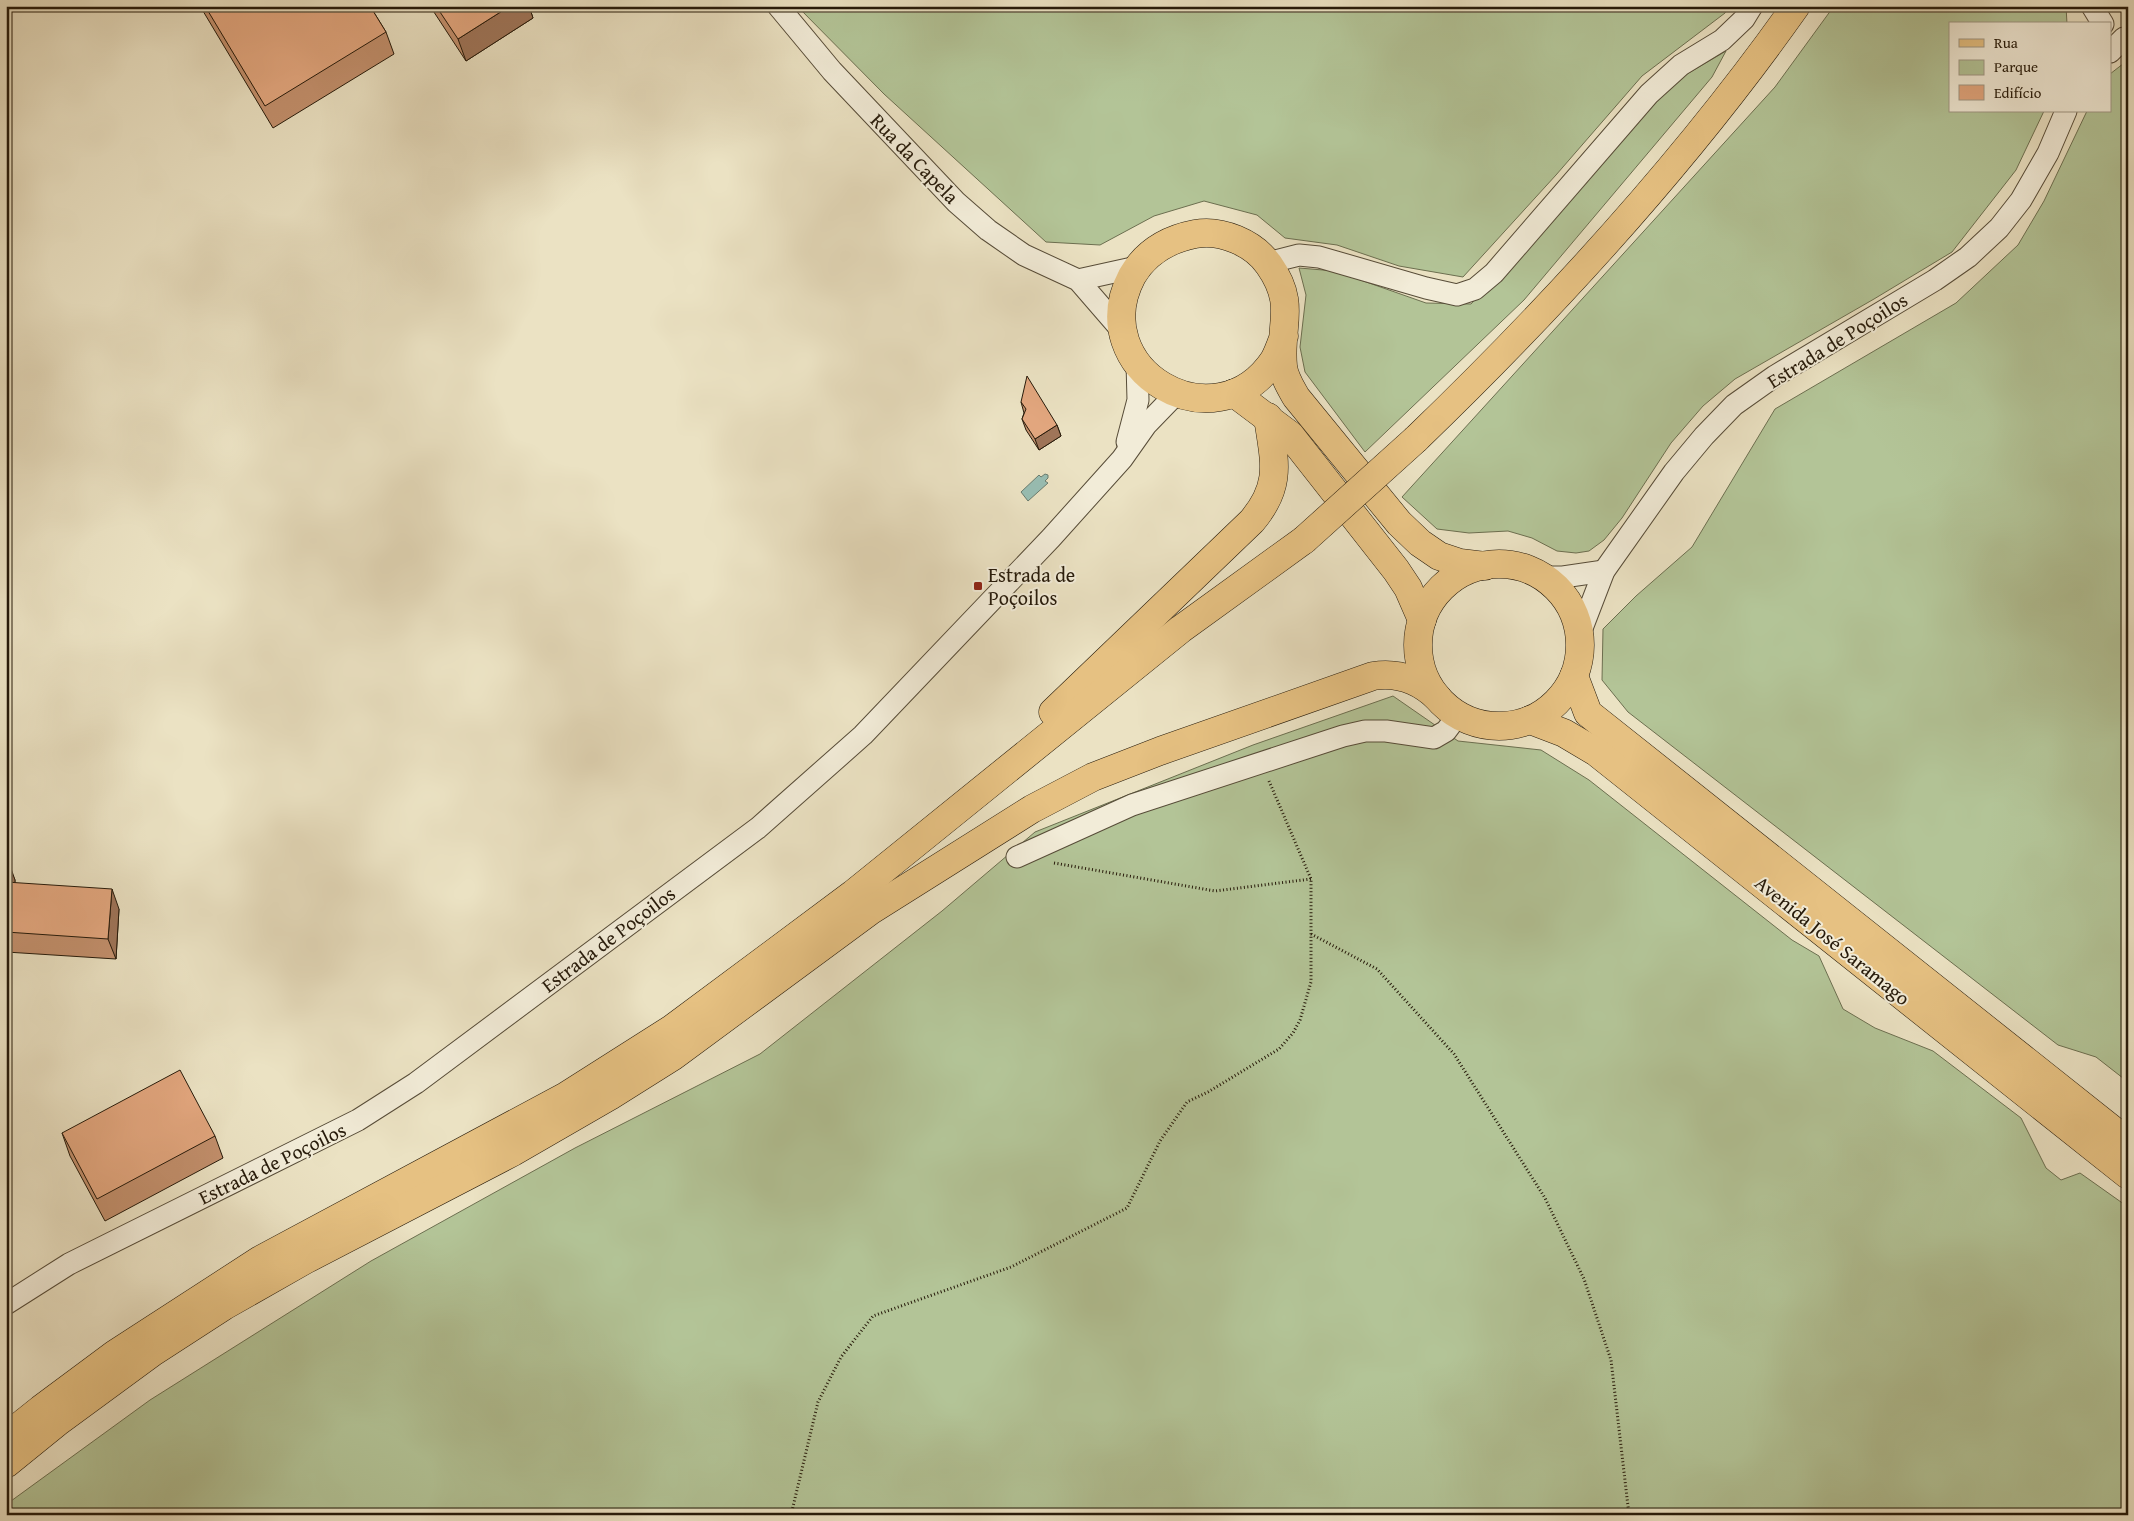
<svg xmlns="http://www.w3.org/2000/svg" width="2134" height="1521" font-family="'Gentium Book Plus',serif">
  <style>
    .green { fill: #b3c497; stroke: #6c6f50 }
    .water { fill: #98beb3; stroke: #6a7c6f }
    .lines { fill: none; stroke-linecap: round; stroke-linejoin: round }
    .minor-casing { stroke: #574c38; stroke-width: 23 }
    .major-casing { stroke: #261a0a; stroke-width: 29 }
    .highway-casing { stroke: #261a0a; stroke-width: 29 }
    .path { stroke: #261a0a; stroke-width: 3; stroke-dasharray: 1 2.5; stroke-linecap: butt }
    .minor { stroke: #f2ecd8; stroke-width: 21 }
    .major { stroke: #e6c182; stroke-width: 28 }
    .highway { stroke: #e6c182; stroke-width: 28 }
    .highway-bridge-casing { stroke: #261a0a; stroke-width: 29; stroke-linecap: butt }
    .highway-bridge { stroke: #e6c182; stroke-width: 28 }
    .wall { fill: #c3906d; stroke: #261a0a }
    .shaded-wall { fill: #9f7559; stroke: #261a0a }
    .building { fill: #e3a77f; stroke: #261a0a }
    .poi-dot { fill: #8f2418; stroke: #f2ecd8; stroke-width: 2 }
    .labels { text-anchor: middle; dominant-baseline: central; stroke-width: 4; stroke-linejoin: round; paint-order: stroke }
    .street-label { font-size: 20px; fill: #261a0a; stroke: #f2ecd8 }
    .poi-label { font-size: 20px; fill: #261a0a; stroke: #f2ecd8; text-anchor: start }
  </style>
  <rect width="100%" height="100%" fill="#ebe2c3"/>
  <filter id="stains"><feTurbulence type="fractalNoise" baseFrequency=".004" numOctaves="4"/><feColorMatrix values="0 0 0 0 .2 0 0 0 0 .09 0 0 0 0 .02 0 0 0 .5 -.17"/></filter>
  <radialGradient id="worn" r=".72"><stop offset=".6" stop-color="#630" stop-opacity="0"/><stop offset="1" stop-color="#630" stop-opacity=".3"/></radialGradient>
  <g class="green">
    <path d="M797,6H1729L1725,13L1642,76L1556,175L1463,277L1399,266L1337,245L1285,238L1257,215L1204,201L1154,216L1100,245L1046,242L884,94Z"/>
    <path d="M1834,6H2066L2067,24H1950V111H2044L2016,170L1952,252L1874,299L1735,379L1703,406L1671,443L1622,518L1604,540L1589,551L1576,553L1557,551L1532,538L1508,531L1469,533L1437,529L1402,497L1775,87Z"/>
    <path d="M1726,51L1712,77L1524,300L1365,452L1305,372L1300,347L1306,295L1299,268L1335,271L1426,303L1471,304L1675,81Z"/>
    <path d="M2128,60V1082L2096,1057L2058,1045L1628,712L1602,680L1603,629L1636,596L1692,547L1775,409L1956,303L2018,245L2044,201L2087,111H2110V74Z"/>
    <path d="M1393,696L1458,741L1541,750L1589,780L1792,940L1819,956L1843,1009L1875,1028L1933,1051L2021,1118L2046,1168L2061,1180L2080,1173L2128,1207V1515H6V1506L11,1501L150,1400L371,1261L575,1148L760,1054L942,911L1035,832L1253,745Z"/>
  </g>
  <path class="water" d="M1045,474L1048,475V478L1045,481L1048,483L1028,501L1021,492L1039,475L1041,477Z"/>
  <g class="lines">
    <g class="minor-casing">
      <g id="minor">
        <path d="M778,6L832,71L956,202L988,230L1024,255L1078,280L1123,332"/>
        <path d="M2092,6L2103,24"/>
        <path d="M2110,52L2124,38"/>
        <path d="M1267,263L1299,255L1319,257L1426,288L1457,295L1475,289L1494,273L1649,94L1681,65L1722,40L1744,19L1752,6"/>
        <path d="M1078,280L1137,267"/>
        <path d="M1127,442L1138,400L1137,363"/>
        <path d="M1542,577H1563L1604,571"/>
        <path d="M1579,636L1604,571L1674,472L1704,436L1734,405L1775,376L1935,280L1968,257L1999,228L2021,200L2048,153L2066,111"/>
        <path d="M1017,857L1132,805L1343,736L1365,731H1386L1434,738L1446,731L1458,715"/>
        <path d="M6,1304L69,1264L358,1120L416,1083L758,828L863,735L1051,538L1122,459L1146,425L1176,394"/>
      </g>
    </g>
    <g class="major-casing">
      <g id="major">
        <path d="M1284,336C1281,344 1278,353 1274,360C1215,448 1083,369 1132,276C1146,252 1169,239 1195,234C1221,229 1254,243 1269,265C1297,305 1279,324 1283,366C1284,377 1291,388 1296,397L1399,523L1420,543L1439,556L1460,563L1485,566"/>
        <path d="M1234,393L1290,435L1396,570L1408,588L1422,620"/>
        <circle cx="1499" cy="645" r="81"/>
        <path d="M1574,676L1588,713L2128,1142"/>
        <path d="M1530,720L1564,733L1596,752L2128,1175"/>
      </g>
    </g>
    <g class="highway-casing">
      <g id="highway">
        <path d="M1416,439C1554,306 1685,163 1796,6"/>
        <path d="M1053,712L1252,521C1283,484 1274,461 1268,417"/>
        <path d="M6,1437L41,1409L115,1354L260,1260L566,1096L673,1028L853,894L1181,629L1304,540"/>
        <path d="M6,1464L59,1421L153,1352L224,1306L305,1260L513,1152L610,1096L672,1057L870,911L1032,809L1093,777L1160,751L1373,676C1398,672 1419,680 1437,697"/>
      </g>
    </g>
    <g class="path">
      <path d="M1054,863L1215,891L1311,879"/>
      <path d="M1311,934L1377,969L1454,1054L1545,1198L1584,1279L1611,1360L1629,1515"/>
      <path d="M791,1515L818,1402L841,1357L873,1316L1011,1267L1127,1208L1160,1141L1187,1102L1208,1092L1279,1049L1293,1033L1300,1020L1311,982V879L1269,781"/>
    </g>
    <use href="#minor" class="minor"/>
    <use href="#major" class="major"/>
    <use href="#highway" class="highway"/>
    <g class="highway-bridge-casing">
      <path id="highway-bridge" d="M1304,540L1416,439"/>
    </g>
    <use href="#highway-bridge" class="highway-bridge"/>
  </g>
  <g class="wall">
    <path d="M200,6H370L386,32L394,54L273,128Z"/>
    <path d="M430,6H529L533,18L466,61Z"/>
    <path d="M1021,402L1057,425L1061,436L1039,450L1026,430L1022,419L1024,413Z"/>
    <path d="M6,860L15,880V883L119,909L116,959L6,952Z"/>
    <path d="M62,1133L215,1136L223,1158L105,1221L70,1156Z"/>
  </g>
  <g class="shaded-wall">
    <path d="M510,6H529L533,18L466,61L458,39Z"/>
    <path d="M1057,425L1061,436L1039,450L1035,439Z"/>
    <path d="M8,860L15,880L14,902L6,882Z"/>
    <path d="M112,889L119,909L116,959L108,939Z"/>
  </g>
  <g class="building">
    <path d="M205,6H370L386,32L265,106Z"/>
    <path d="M436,6H510L458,39Z"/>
    <path d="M1027,376L1057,425L1035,439L1022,419L1026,409L1021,402Z"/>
    <path d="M6,860H8L6,882L112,889L108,939L6,932Z"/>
    <path d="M180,1070L215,1136L97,1199L62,1133Z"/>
  </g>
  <rect class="poi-dot" x="973" y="581" width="10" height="10" rx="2.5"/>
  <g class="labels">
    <g class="street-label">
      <text transform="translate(915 158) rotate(46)">Rua da Capela</text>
      <text transform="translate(1837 340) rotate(-32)">Estrada de Poçoilos</text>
      <text transform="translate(608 939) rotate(-37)">Estrada de Poçoilos</text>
      <text transform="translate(1833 940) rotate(39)">Avenida José Saramago</text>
      <text transform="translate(272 1163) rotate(-26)">Estrada de Poçoilos</text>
    </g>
    <g class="poi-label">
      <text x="988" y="574">Estrada de<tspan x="988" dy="23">Poçoilos</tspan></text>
    </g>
  </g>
  <rect width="2134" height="1521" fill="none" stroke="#ebe2c3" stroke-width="25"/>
  <rect x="8" y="8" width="2119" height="1506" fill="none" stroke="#261a0a" stroke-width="2.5"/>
  <rect x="12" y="12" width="2109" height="1496" fill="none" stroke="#261a0a"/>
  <rect x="1949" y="22" width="162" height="90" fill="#f2ecd8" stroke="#a09886"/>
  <rect x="1959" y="39" width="25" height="8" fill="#e6c182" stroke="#a09886"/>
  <text x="1994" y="48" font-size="15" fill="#261a0a">Rua</text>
  <rect x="1959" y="60" width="25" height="15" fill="#b3c497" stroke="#a09886"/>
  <text x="1994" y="72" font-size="15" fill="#261a0a">Parque</text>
  <rect x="1959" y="85" width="25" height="15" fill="#e3a77f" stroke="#a09886"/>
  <text x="1994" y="98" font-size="15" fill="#261a0a">Edifício</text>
  <rect width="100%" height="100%" filter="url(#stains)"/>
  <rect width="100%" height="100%" fill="url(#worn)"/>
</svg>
